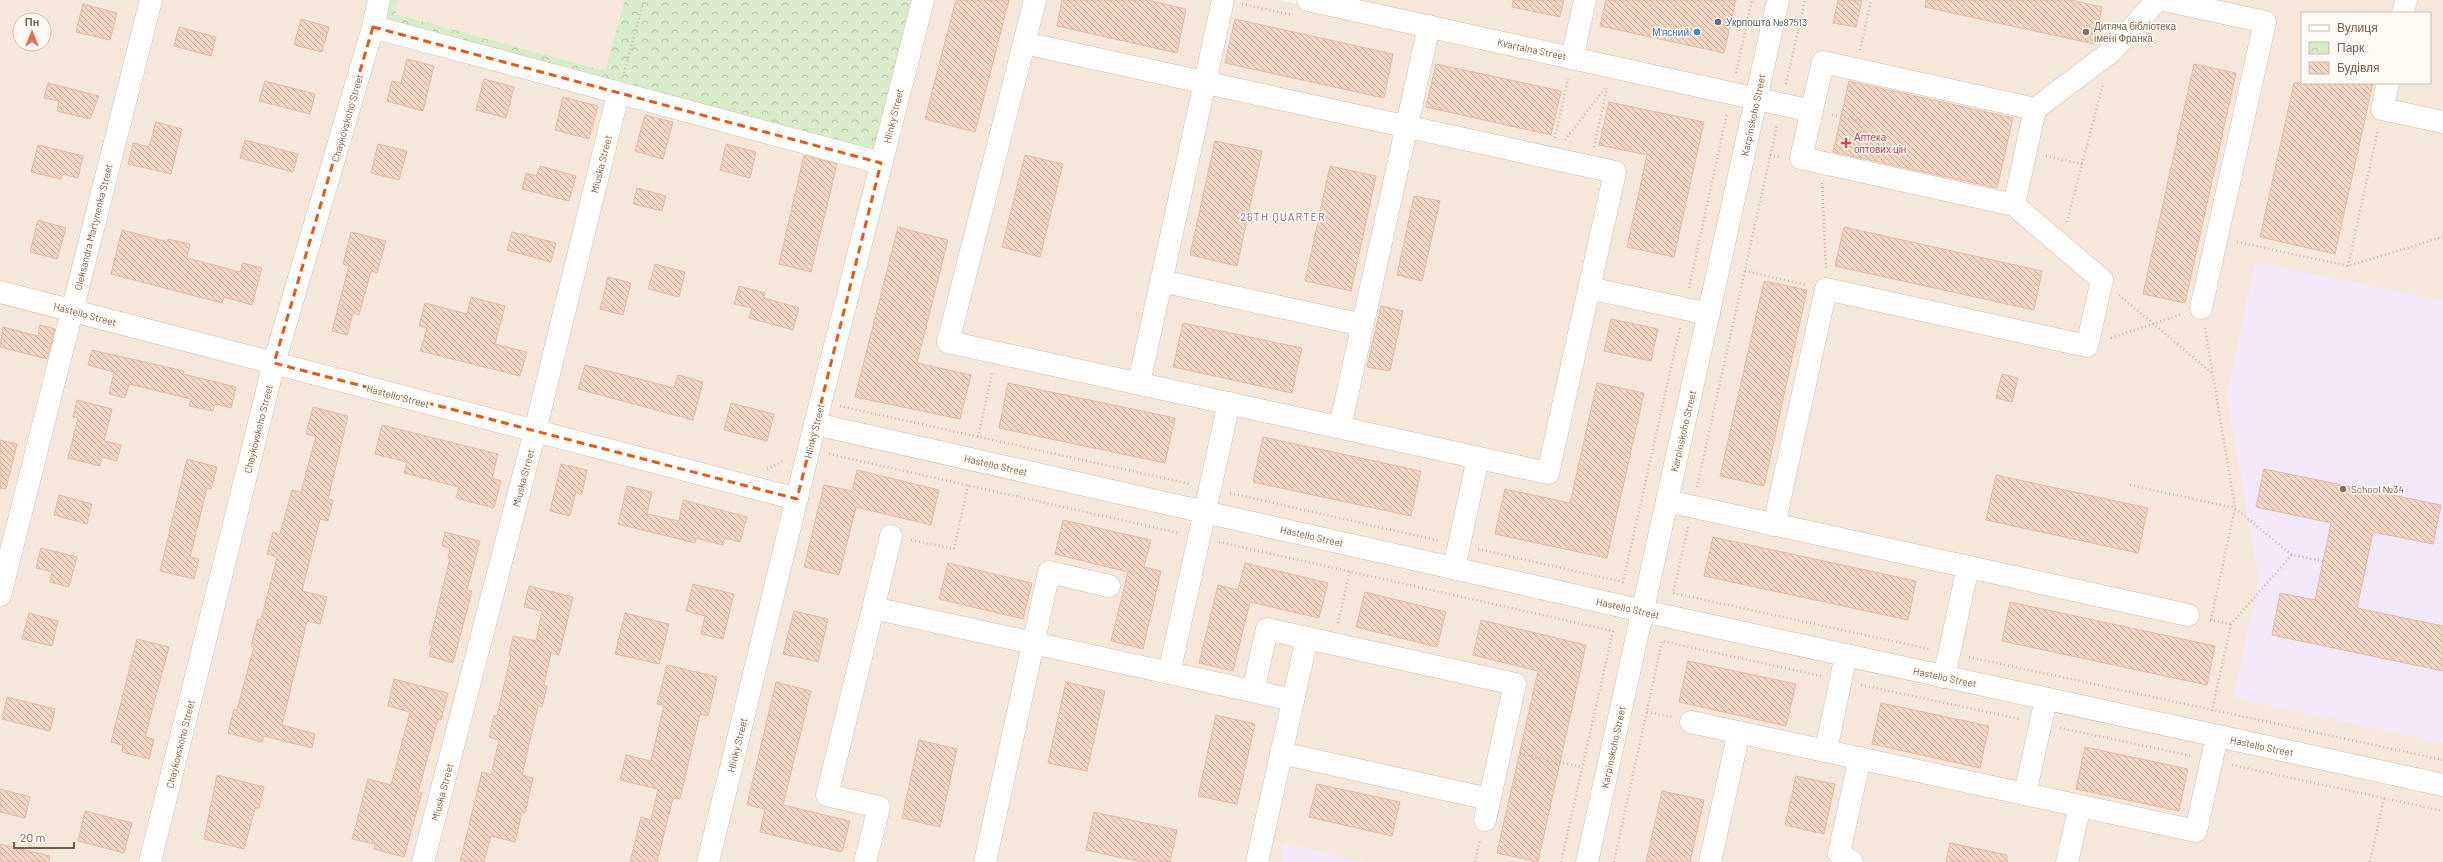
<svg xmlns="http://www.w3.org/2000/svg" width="2443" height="862" font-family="Barlow,sans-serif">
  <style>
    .residential { fill: #f5e8da; fill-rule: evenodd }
    .education { fill: #f3e8fa }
    .park { fill: url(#park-crowns) }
    .building { fill: url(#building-back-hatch); stroke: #e6bba3 }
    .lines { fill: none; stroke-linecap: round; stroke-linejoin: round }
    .minor-casing { stroke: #d1beb0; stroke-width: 23 }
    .path { stroke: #d9b8a5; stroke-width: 2.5; stroke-dasharray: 1 3; stroke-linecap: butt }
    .minor { stroke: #fff; stroke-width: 22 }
    .marked { fill: none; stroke: #e8590c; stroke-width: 3; stroke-dasharray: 8 5; stroke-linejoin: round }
    .service-dot { fill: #5c6f8a; stroke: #fffaf3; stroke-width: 1.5 }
    .shop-dot { fill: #3f7fe0; stroke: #fffaf3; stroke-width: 1.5 }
    .education-dot { fill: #8d6e63; stroke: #fffaf3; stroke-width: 1.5 }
    .health-dot { fill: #e0444e; stroke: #fffaf3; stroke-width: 1.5 }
    .labels { text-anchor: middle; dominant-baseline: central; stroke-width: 3; stroke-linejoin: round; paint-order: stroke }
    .service-label { font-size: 10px; fill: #4e5e75; stroke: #fffaf3; text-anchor: start }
    .education-label { font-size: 10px; fill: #785e54; stroke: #fffaf3; text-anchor: start }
    .shop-label { font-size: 10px; fill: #366cbe; stroke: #fffaf3; text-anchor: end }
    .street-label { font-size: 10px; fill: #7a5c4d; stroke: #fffaf3 }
    .health-label { font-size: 10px; fill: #be3a42; stroke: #fffaf3; text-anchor: start }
    .neighbourhood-label { font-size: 11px; letter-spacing: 1px; fill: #846695; stroke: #fffaf3 }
  </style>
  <defs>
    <pattern id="park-crowns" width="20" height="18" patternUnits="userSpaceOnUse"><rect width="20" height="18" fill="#d8ecc9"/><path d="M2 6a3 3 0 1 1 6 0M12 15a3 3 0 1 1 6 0" fill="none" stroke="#b4c2a5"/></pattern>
    <pattern id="building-back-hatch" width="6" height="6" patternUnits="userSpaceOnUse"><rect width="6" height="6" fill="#f3d5c3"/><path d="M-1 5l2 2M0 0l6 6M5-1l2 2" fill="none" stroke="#cab0a1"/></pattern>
  </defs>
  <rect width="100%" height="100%" fill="#fdf6ec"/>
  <g class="residential">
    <path d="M0,0H917L702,862H0ZM20,20H44V44H20Z"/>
    <path d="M927,0H1280L1746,103L1638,603L822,420Z"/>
    <path d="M1336,0H1769L1749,90Z"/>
    <path d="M1787,0H2443V775L1651,606ZM2302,13H2430V83H2302Z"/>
    <path d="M819,432L1635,616L1581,862H715Z"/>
    <path d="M1648,618L2443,795V862H1594Z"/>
  </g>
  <g class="education">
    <path d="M2255,262L2443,301V743L2233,698L2259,582L2227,396Z"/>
    <path d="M1285,844L1365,862H1281Z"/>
  </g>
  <path class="park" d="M386,0H398L395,14L605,71L625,0H917L878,156L380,24Z"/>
  <g class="building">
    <path d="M956,0H1009L975,132L925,119Z"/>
    <path d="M1062,0H1147L1186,9L1177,53L1057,26Z"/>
    <path d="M1513,0H1564L1560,17L1512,7Z"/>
    <path d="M1606,0H1736L1724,53L1600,26Z"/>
    <path d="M1838,0H1862L1856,27L1833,23Z"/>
    <path d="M1926,0H2071L2102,7L2094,44L1925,7Z"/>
    <path d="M83,4L117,13L110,40L76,32Z"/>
    <path d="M301,19L329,27L322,52L294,45Z"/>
    <path d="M1235,19L1393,54L1384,98L1225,63Z"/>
    <path d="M179,27L216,37L211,56L174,46Z"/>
    <path d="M407,59L434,66L423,111L387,101L392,81L401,83Z"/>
    <path d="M1436,64L1561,91L1551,135L1426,107Z"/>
    <path d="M2194,64L2236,73L2185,303L2143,294Z"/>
    <path d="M484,79L514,87L506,118L476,110Z"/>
    <path d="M265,81L315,94L310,114L259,101Z"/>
    <path d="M1849,81L2013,118L1997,188L1833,152Z"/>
    <path d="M48,83L99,96L90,119L57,111L59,101L44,98Z"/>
    <path d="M2294,83H2373L2335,254L2260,237Z"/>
    <path d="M563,97L598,106L589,139L555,130Z"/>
    <path d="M1609,102L1704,122L1674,257L1627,247L1647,155L1599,145Z"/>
    <path d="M645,115L673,122L663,159L635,151Z"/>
    <path d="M156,122L182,129L171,174L128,164L133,143L149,147Z"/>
    <path d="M245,140L298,154L293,172L240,158Z"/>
    <path d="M1215,141L1262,151L1237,266L1190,255Z"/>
    <path d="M378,144L407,151L399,180L371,173Z"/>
    <path d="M726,144L756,152L750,178L720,170Z"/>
    <path d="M38,145L83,156L78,178L62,174L61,179L31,172Z"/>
    <path d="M804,155L837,164L811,272L779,264Z"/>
    <path d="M1025,155L1063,164L1040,257L1002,247Z"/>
    <path d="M540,166L576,176L569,201L522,189L526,173L537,176Z"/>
    <path d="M1330,166L1376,176L1351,291L1305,281Z"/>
    <path d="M637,188L666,196L662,211L633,204Z"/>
    <path d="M1414,196L1440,201L1422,281L1397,275Z"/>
    <path d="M38,220L66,228L57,259L30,252Z"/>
    <path d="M898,227L948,240L917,363L971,375L960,419L855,397Z"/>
    <path d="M1844,227L2042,271L2034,310L1835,266Z"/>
    <path d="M122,230L168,242V239L190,244L187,258L240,272L243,263L262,268L252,305L224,297L222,303L111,274Z"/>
    <path d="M351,232L386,241L377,273L371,271L359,315L353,313L347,335L332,331L349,266L343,264Z"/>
    <path d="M512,232L556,243L551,262L507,250Z"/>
    <path d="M655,264L685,272L679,297L648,289Z"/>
    <path d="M608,277L631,283L623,315L600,309Z"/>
    <path d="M1764,281L1807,290L1764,486L1720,476Z"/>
    <path d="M739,286L765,293L764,298L799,308L793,330L749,318L752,308L734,304Z"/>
    <path d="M471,297L505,306L495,344L527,352L520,376L420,351L427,328L419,326L425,303L467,314Z"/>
    <path d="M1381,306L1403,311L1390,371L1367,367Z"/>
    <path d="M1611,319L1658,329L1651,361L1604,351Z"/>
    <path d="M1183,323L1302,348L1292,393L1173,367Z"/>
    <path d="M40,325L55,329L47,359L0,347L3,327L38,336Z"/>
    <path d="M92,350L184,371L183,374L236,387L231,408L215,404L213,411L189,406L191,399L129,384L125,398L109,394L114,372L88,365Z"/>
    <path d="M585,365L674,388L678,375L703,382L693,420L578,389Z"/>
    <path d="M2002,374L2018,378L2012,402L1996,398Z"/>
    <path d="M1008,383L1175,418L1165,463L999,428Z"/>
    <path d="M1597,383L1644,393L1607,558L1495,534L1505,489L1570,503Z"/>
    <path d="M77,400L112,409L104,441L121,445L117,461L102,457L100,466L68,458L78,418L73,417Z"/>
    <path d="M731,403L774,414L767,441L724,430Z"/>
    <path d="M313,407L348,416L328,499L333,500L328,521L320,519L302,591L327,597L320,624L307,621L282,725L315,734L312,748L264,736L262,742L228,733L234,709L237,710L254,647L251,646L258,619L261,620L277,557L267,554L273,532L280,534L292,490L301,492L316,436L306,434Z"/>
    <path d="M382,425L498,454L492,478L501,481L494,508L456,498L459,487L404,473L407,462L375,454Z"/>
    <path d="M1263,437L1421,471L1411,516L1253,482Z"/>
    <path d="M0,440L17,444L6,489L0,488Z"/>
    <path d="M187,459L217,467L211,489L207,488L190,557L199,559L194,579L160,571Z"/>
    <path d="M561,464L587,470L582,494L576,492L570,516L550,511Z"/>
    <path d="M2264,469L2441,505L2433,544L2373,532L2357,608L2443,626V671L2272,635L2280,593L2315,600L2331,523L2256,507Z"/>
    <path d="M857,470L939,490L931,525L856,507L839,575L804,567L824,485L852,491Z"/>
    <path d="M1996,475L2148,508L2138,553L1986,520Z"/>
    <path d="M627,486L652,492L647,514L679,521L683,500L747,517L740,542L725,538L723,545L696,538L695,543L618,524Z"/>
    <path d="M59,495L92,504L87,524L54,515Z"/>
    <path d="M1063,520L1151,540L1144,567L1161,571L1143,649L1111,641L1128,572L1055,554Z"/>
    <path d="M445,532L480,541L467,590L472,591L453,663L429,656L432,645L429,644L450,558H448L450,549L442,546Z"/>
    <path d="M1713,537L1916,581L1908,620L1704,576Z"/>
    <path d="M41,548L77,557L69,587L50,582L52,572L36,568Z"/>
    <path d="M948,563L1032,583L1023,619L939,599Z"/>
    <path d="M1245,563L1328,583L1319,618L1250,602L1233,671L1199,663L1218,585L1238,590Z"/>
    <path d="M693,584L734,594L723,639L701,634L705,616L686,611Z"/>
    <path d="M529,586L573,597L559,655L551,653L544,685L547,686L542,707L538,706L522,775L533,778L525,813H522L515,842L491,836L484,862H460L482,772L491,775L499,740L489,737L494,715L497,716L511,655H509L513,636L536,641L542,611L524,607Z"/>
    <path d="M1365,592L1446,612L1437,647L1356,627Z"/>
    <path d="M2010,602L2215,646L2207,685L2002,641Z"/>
    <path d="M794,611L828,619L818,662L783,654Z"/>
    <path d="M29,613L58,621L52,646L22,639Z"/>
    <path d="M625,613L669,624L659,664L615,654Z"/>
    <path d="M1481,620L1586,645L1538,862L1497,853L1538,671L1473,655Z"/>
    <path d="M137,639L169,647L145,737L154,739L149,759L122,752L123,745L111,742Z"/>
    <path d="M1688,661L1796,684L1786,726L1679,702Z"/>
    <path d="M667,665L717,677L708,716L700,714L680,799L673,798L657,862H630L641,817L651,820L658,789L620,780L626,755L651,761L664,705L657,704Z"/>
    <path d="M394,679L448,693L441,720L438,719L418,792L422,793L404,857L374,849L375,844L352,839L368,779L391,785L410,712L388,706Z"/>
    <path d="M776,682L811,691L783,805L850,821L842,852L760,832L765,809L747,805Z"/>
    <path d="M1066,682L1105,691L1087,771L1048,763Z"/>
    <path d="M7,697L55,709L50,731L2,719Z"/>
    <path d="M1881,703L1989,726L1980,768L1872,744Z"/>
    <path d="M1216,715L1255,724L1237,804L1198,796Z"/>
    <path d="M919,740L957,749L940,827L902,818Z"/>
    <path d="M2085,747L2188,769L2179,811L2076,789Z"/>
    <path d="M217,775L264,787L259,808H255L244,849L204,839Z"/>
    <path d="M1796,776L1835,784L1824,834L1785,825Z"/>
    <path d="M1317,784L1400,802L1392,836L1309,817Z"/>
    <path d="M0,789L30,797L25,818L0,812Z"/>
    <path d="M1662,791L1704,800L1690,862H1646Z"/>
    <path d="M85,811L132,823L124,853L78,841Z"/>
    <path d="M1094,812L1177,830L1170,862H1141L1086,850Z"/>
    <path d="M1950,843L2007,855V862H1946Z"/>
    <path d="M0,844L50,856L49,862H0Z"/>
  </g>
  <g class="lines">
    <g class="minor-casing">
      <g id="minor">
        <path d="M1308,0L1812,111"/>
        <path d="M2164,0L2265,22L2201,308"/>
        <path d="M2403,13L2406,0"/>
        <path d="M373,27L881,163"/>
        <path d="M1024,43L1615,172L1548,473L948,342C977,228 1006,114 1035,0"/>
        <path d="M1572,58L1585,0"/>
        <path d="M2388,83L2382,109L2443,122"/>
        <path d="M2014,205L2035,109L2112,51L2157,0"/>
        <path d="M1161,281L1363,325"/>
        <path d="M1589,288L1709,314"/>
        <path d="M0,292L797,499"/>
        <path d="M1139,383L1223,0"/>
        <path d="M815,424L1643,611L2443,785"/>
        <path d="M1340,427L1429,26"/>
        <path d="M1667,501L2188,615"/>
        <path d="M1774,525L1826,289L2087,346L2102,280L2014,205L1801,158L1823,62L2035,109"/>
        <path d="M1454,568L1478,458"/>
        <path d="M0,595L151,0"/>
        <path d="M873,608L1293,700"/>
        <path d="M1169,673L1229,403"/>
        <path d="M1944,677L1968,567"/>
        <path d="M1253,691L1267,629L1515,684L1485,820"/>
        <path d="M1691,722L2196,831L2217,736"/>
        <path d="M1826,750L1846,655"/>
        <path d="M1281,753L1489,799"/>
        <path d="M2025,794L2046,699"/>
        <path d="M150,862L274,363L373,27L379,0"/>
        <path d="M423,862L535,431L618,94"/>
        <path d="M708,862L815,424L923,0"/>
        <path d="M865,862L879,807L827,795L891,536"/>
        <path d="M985,862L1049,572L1109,586"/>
        <path d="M1257,862L1307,638"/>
        <path d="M1587,862L1778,0"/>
        <path d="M1710,862L1739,732"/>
        <path d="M1852,862L1839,853L1860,758"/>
        <path d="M2067,862L2080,806"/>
      </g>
    </g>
    <g class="path">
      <path d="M1242,4L1292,15"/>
      <path d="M1860,50L1871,0"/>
      <path d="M624,73L644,0"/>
      <path d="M1736,73L1752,0"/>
      <path d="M1786,84L1805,0"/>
      <path d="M1832,115L1861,121"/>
      <path d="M1555,138L1568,79"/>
      <path d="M1565,140L1606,87"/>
      <path d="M1594,147L1607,88"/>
      <path d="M1770,155L1781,157"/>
      <path d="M2046,156L2082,164"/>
      <path d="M1822,183L1826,268"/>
      <path d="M2067,222L2103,84"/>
      <path d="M2237,242L2348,266L2443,237"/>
      <path d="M2348,266L2378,129"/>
      <path d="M1745,271L1807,285"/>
      <path d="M1689,288L1727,113"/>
      <path d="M2119,295L2213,374"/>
      <path d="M2205,328L2235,508L2211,620"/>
      <path d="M2111,338L2182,314"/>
      <path d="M840,406L1190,484"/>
      <path d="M978,437L992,373"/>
      <path d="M829,454L1179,533"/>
      <path d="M767,469L784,461"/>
      <path d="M2130,485L2235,508L2292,555L2323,561"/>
      <path d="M1697,487L1777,125"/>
      <path d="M1230,493L1440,541"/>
      <path d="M1688,527L1673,593L1929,649"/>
      <path d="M911,540L954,549L968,485"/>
      <path d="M1219,542L1613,631L1561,862"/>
      <path d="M1478,549L1623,582L1680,328"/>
      <path d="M2210,620L2231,624"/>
      <path d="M1338,623L1350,571"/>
      <path d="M1969,657L2443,760"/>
      <path d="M1861,685L2020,719"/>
      <path d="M2212,711L2231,624L2292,555"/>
      <path d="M1647,712L1672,717"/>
      <path d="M2060,728L2192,756"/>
      <path d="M1520,754L1582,767"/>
      <path d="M2232,765L2443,811"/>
      <path d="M1475,862L1480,839"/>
      <path d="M1614,862L1662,641L1821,676"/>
      <path d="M2370,862L2384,798"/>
    </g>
    <use href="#minor" class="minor"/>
  </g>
  <path class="marked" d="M373,27L881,163L797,499L274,363Z"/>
  <circle class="service-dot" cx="1718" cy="22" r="4"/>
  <circle class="shop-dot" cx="1697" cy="32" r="4"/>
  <g class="education-dot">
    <circle cx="2086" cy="32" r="4"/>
    <circle cx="2343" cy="489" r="4"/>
  </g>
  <path class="health-dot" d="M1844 137h4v4h4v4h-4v4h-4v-4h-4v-4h4z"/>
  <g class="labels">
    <g class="service-label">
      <text x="1726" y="22">Укрпошта №87513</text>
    </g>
    <g class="education-label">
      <text x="2094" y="26">Дитяча бібліотека<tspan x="2094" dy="12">імені Франка</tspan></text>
      <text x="2351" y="489">School №34</text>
    </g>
    <g class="shop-label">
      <text x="1689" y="32">М'ясний</text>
    </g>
    <g class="street-label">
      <text transform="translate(1532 49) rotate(12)">Kvartalna Street</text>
      <text transform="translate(1753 115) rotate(-78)">Karpinskoho Street</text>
      <text transform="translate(893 116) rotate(-76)">Hlinky Street</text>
      <text transform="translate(347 118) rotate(-74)">Chaykovskoho Street</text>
      <text transform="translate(601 164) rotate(-76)">Miuska Street</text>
      <text transform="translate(93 227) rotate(-76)">Oleksandra Martynenka Street</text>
      <text transform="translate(85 314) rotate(15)">Hastello Street</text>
      <text transform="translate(398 396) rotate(15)">Hastello Street</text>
      <text transform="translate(258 429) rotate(-76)">Chaykovskoho Street</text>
      <text transform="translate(814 431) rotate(-76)">Hlinky Street</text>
      <text transform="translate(1683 431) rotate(-77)">Karpinskoho Street</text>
      <text transform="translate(996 465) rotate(13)">Hastello Street</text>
      <text transform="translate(523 478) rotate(-75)">Miuska Street</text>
      <text transform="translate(1312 536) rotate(13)">Hastello Street</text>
      <text transform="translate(1628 608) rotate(13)">Hastello Street</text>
      <text transform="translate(1945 677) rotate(12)">Hastello Street</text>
      <text transform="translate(180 744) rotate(-76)">Chaykovskoho Street</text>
      <text transform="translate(737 745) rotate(-76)">Hlinky Street</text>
      <text transform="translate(2262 746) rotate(12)">Hastello Street</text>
      <text transform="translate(1613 747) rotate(-78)">Karpinskoho Street</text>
      <text transform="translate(442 792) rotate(-75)">Miuska Street</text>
    </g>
    <g class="health-label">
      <text x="1854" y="137">Аптека<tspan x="1854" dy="12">оптових цін</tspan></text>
    </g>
    <g class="neighbourhood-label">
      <text x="1283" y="216">26TH QUARTER</text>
    </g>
  </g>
  <rect x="2301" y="12" width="130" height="72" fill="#fffaf3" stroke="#cabbb1"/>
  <rect x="2309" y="25" width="20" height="6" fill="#ffffff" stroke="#cabbb1"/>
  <text x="2337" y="32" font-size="12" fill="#7a5c4d">Вулиця</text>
  <rect x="2309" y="42" width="20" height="12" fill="url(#park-crowns)" stroke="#cabbb1"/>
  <text x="2337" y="52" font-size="12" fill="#7a5c4d">Парк</text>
  <rect x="2309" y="62" width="20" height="12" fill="url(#building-back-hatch)" stroke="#cabbb1"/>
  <text x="2337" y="72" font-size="12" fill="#7a5c4d">Будівля</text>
  <g transform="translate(32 32)"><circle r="19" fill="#fffaf3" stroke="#cabbb1"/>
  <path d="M0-3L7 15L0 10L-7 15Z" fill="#e76f51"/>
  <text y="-6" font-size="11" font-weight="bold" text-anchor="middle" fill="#7a5c4d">Пн</text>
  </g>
  <path d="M14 842v6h60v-6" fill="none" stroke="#7a5c4d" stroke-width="2"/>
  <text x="20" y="842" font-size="12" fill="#7a5c4d" stroke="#fffaf3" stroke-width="3" paint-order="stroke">20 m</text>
</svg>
